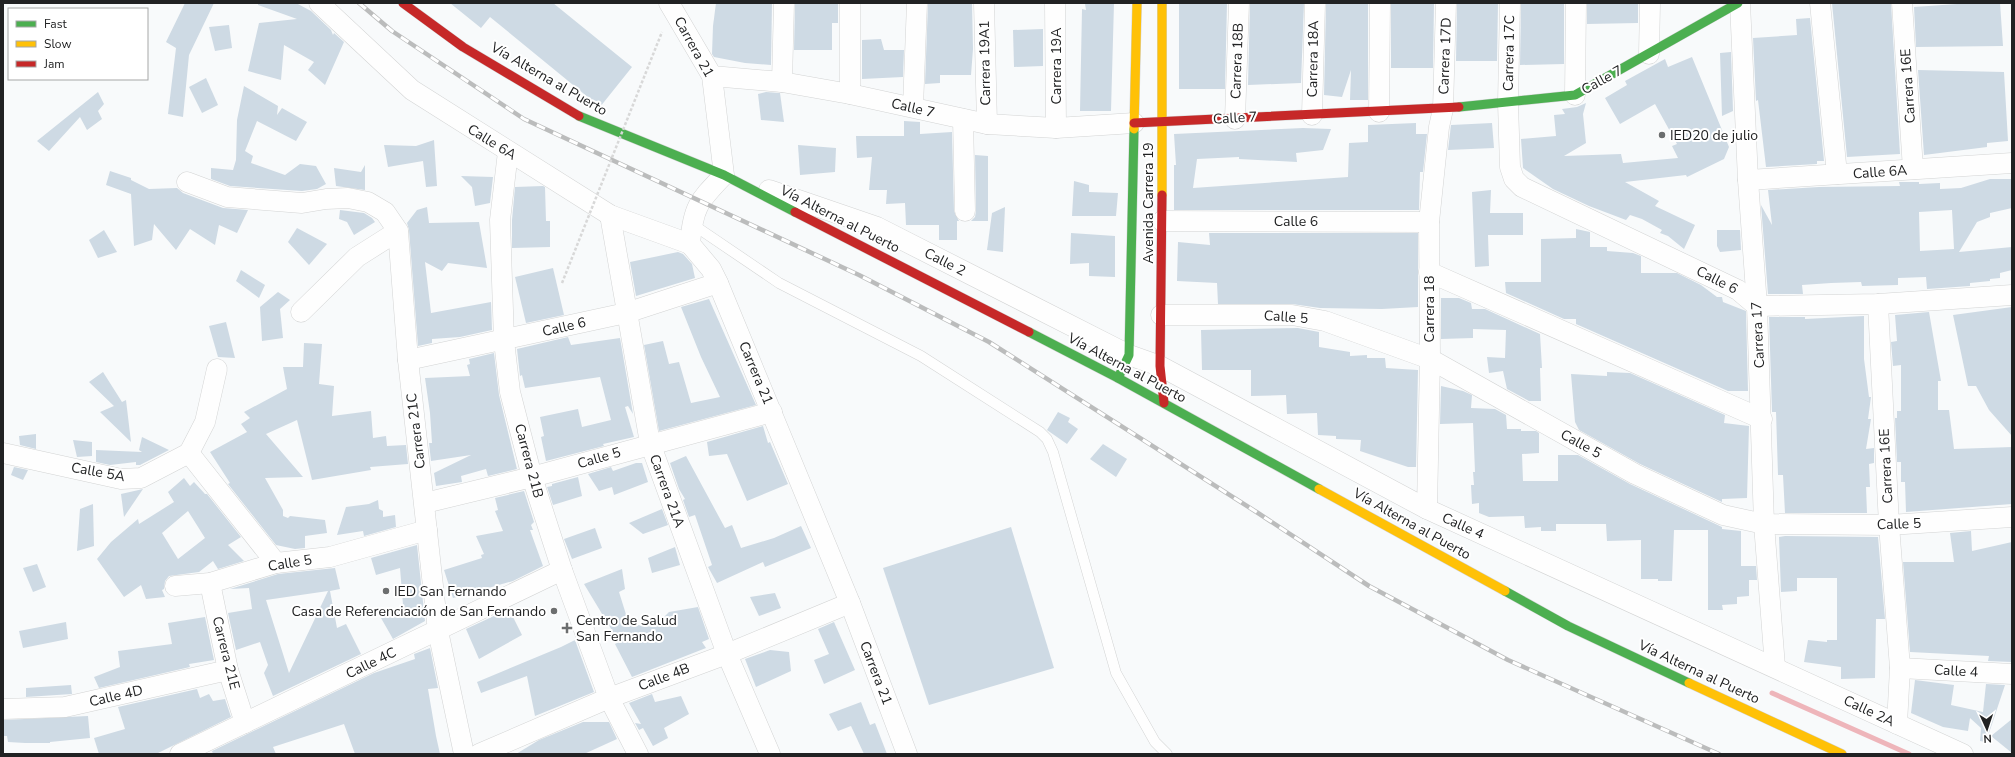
<svg xmlns="http://www.w3.org/2000/svg" width="2015" height="757" font-family="'Nunito Sans',sans-serif">
  <style>
    .lines { fill: none; stroke-linecap: round; stroke-linejoin: round }
    .stream { stroke: #eeb5ba; stroke-width: 5 }
    .building { fill: #cedae4; fill-rule: evenodd }
    .lane-casing { stroke: #d3d4d4; stroke-width: 11 }
    .street-casing { stroke: #d3d4d4; stroke-width: 21 }
    .fast-casing { stroke: #d3d4d4; stroke-width: 10 }
    .slow-casing { stroke: #d3d4d4; stroke-width: 10 }
    .jam-casing { stroke: #d3d4d4; stroke-width: 10 }
    .lane { stroke: #fefefe; stroke-width: 10 }
    .street { stroke: #fefefe; stroke-width: 20 }
    .fast { stroke: #4caf50; stroke-width: 9 }
    .slow { stroke: #ffc107; stroke-width: 9 }
    .jam { stroke: #c62828; stroke-width: 9 }
    .rail-casing { stroke: #bbbcbc; stroke-width: 4.5 }
    .rail { stroke: #fff; stroke-width: 3; stroke-dasharray: 9; stroke-linecap: butt }
    .path-bridge { stroke: #d8d8d8; stroke-width: 2.5; stroke-dasharray: 3 2; stroke-linecap: butt }
    .poi-dot { fill: #6c6e6f; stroke: #fff; stroke-width: 1.5 }
    .labels { text-anchor: middle; dominant-baseline: central; stroke-width: 4; stroke-linejoin: round; paint-order: stroke }
    .street-label { font-size: 14px; fill: #212223; stroke: #fff }
    .poi-label { font-size: 14px; fill: #212223; stroke: #fff; text-anchor: start }
  </style>
  <rect width="100%" height="100%" fill="#f8fafb"/>
  <g class="lines">
    <path class="stream" d="M1772,693L1909,754"/>
  </g>
  <g class="building">
    <path d="M185,3H214L189,55L183,117L168,114L176,48L166,42Z"/>
    <path d="M258,3H296L311,11L331,30L333,35L334,33L344,42L325,85L308,70L314,62L284,45L281,80L248,71L259,23L297,19L258,5Z"/>
    <path d="M450,3H553L632,67L600,107L490,17L481,28Z"/>
    <path d="M716,3H772L771,65L745,63L714,57L712,54L713,26Z"/>
    <path d="M795,3H838V23H832V50H794Z"/>
    <path d="M928,3H972L973,49L971,75H940V83L925,84Z"/>
    <path d="M1114,3L1111,111H1080L1082,9L1086,10L1085,4Z"/>
    <path d="M1179,3H1227L1225,89H1179Z"/>
    <path d="M1250,3H1304L1301,83L1248,85Z"/>
    <path d="M1326,3H1368V100H1350L1351,70L1342,97L1324,95Z"/>
    <path d="M1391,3H1434L1433,68H1391Z"/>
    <path d="M1457,3H1498L1497,61H1456Z"/>
    <path d="M1521,3H1564V64L1520,65Z"/>
    <path d="M1587,3H1638V23L1587,24Z"/>
    <path d="M1832,3H1891L1900,154L1847,157Z"/>
    <path d="M1957,3H2000L2003,46L1916,47L1914,7L1957,4Z"/>
    <path d="M1810,18L1824,161H1817V164L1766,167L1758,100L1756,101L1753,38L1797,35L1796,19Z"/>
    <path d="M229,25L232,48L215,51L209,27Z"/>
    <path d="M1043,29V66L1014,67L1013,30Z"/>
    <path d="M881,39L884,50H904L903,77L862,79V40Z"/>
    <path d="M1731,52L1733,111L1722,116L1720,53Z"/>
    <path d="M1692,57L1729,147L1724,159L1687,177L1686,175L1625,182L1659,201L1655,206L1695,225L1684,249L1668,236L1660,233L1662,230L1642,219L1630,215L1626,220L1589,206L1553,189L1523,168L1521,139L1556,136L1554,115L1565,114L1562,109L1577,107L1586,103L1583,114L1586,143L1564,156L1621,154L1623,163L1678,158L1672,146L1677,144L1655,104L1620,124L1605,98L1627,85L1625,81L1665,59L1668,67Z"/>
    <path d="M1918,70L2004,72L2008,141L1987,143V147L1924,155Z"/>
    <path d="M206,78L218,105L202,113L189,87Z"/>
    <path d="M244,86L278,106L277,115L282,108L307,122L296,141L257,121L245,151L253,156L251,163L285,175L300,164L316,166L326,184L317,189L302,191L230,186L211,179V168L233,170L236,160L237,120Z"/>
    <path d="M98,92L104,104L98,111L102,119L87,130L80,117L49,151L37,141Z"/>
    <path d="M766,92L780,93L784,122L761,120L758,94Z"/>
    <path d="M904,121L920,122V134L952,132L954,211L959,221H957V240H939V225H906L905,203L886,204L887,190H869L872,157L857,158L856,136H904Z"/>
    <path d="M1416,123V134H1427L1423,172H1420L1419,210H1174V165H1176L1174,134L1303,128L1331,129L1323,150L1296,153L1297,162L1239,159V157L1197,159L1193,188L1348,177L1349,143L1368,142V125Z"/>
    <path d="M1492,123L1494,148L1448,150L1451,125Z"/>
    <path d="M434,140L437,186L426,187L423,161L388,167L384,145L416,146Z"/>
    <path d="M798,145L836,148L835,172L800,175Z"/>
    <path d="M975,155L988,156V221H971L975,217L976,211Z"/>
    <path d="M365,165V190L336,186L334,168L361,172Z"/>
    <path d="M110,171L131,178V180L149,189L177,188L183,193L223,208L248,210L237,233L219,225L215,245L190,229L176,250L154,224L152,240L134,246L131,194L106,185Z"/>
    <path d="M461,176L493,177L490,203L475,206L472,187Z"/>
    <path d="M1990,179H2012V208L1990,213V217L1977,222L1959,252L2012,247V270L2000,273V278L1990,279V281L1970,283V286L1927,289L1926,277L1898,278V285L1862,286L1861,282L1831,283L1802,285L1803,294H1768L1761,205L1772,225L1768,190L1819,187L1900,186L1899,182H1919V184L1940,183V189L1961,188ZM1952,210L1954,249L1920,251L1919,212Z"/>
    <path d="M1074,181L1089,185V192L1118,193L1116,216H1072Z"/>
    <path d="M543,186L545,187L546,221H550V247L512,248V220L515,187Z"/>
    <path d="M1491,190L1490,213H1523V235H1488L1489,266L1475,267L1472,192Z"/>
    <path d="M427,207L429,223L479,222L487,268L448,263L442,271L425,262L431,313L491,302L492,330L460,337L432,339V343L418,346L409,230L407,223L417,210Z"/>
    <path d="M1005,207L1003,252L987,250L992,213Z"/>
    <path d="M340,210L364,213L372,218L375,222L354,235L347,222L339,219Z"/>
    <path d="M297,228L327,244L309,265L288,242Z"/>
    <path d="M1576,229L1590,232V247H1607V251L1633,253L1641,256V273H1677L1701,285L1717,297H1722L1723,302L1746,311L1748,391H1728L1576,324V319H1564L1506,293L1505,282H1541V239L1576,238Z"/>
    <path d="M104,230L117,252L98,258L89,240Z"/>
    <path d="M1717,230H1740L1741,250L1720,252L1717,246Z"/>
    <path d="M1071,233L1115,236V277L1089,276V263L1070,264Z"/>
    <path d="M1209,233H1418V307L1382,309L1320,308L1292,304H1218L1217,283L1177,281L1178,242L1210,245Z"/>
    <path d="M678,252L683,254L692,264L695,278L636,296L630,262Z"/>
    <path d="M553,268L564,315L526,323L515,277Z"/>
    <path d="M241,270L265,285L259,298L236,281Z"/>
    <path d="M278,292L290,300L280,309L283,338L262,341L260,307Z"/>
    <path d="M1441,298H1459L1471,303L1472,309H1485L1540,334L1542,368H1540L1541,401H1529L1507,389L1503,371L1489,373L1487,357L1505,358L1506,330L1473,329V338L1441,339Z"/>
    <path d="M709,299L756,405L659,431L644,345L663,341L669,364L679,362L691,403L720,397L701,357L681,307Z"/>
    <path d="M2012,307V436L1989,410L1976,386H1968L1953,315Z"/>
    <path d="M1929,312L1941,381H1938V410H1949L1954,449L2012,447V504L1906,512L1905,482H1901V462H1897L1895,418H1897V411H1901V365L1893,366L1891,342L1897,341L1895,315Z"/>
    <path d="M1864,316V359L1869,397H1871L1868,419H1871L1866,449L1874,448V463L1869,464L1870,487H1866L1867,513H1785L1783,475H1778L1776,412H1772L1769,317H1805V319Z"/>
    <path d="M226,322L235,358L218,357L209,326Z"/>
    <path d="M1298,328L1319,332V347L1350,352V356L1367,355V358H1385L1386,368L1418,370L1416,467H1408L1360,451L1361,440L1336,439V436L1318,435L1317,413L1287,414L1286,395L1251,396V370H1202L1201,330Z"/>
    <path d="M568,337L571,345L620,338L633,414L628,406L625,407L634,437L603,444L604,446L546,461L541,437L544,436L540,417L578,409L582,427L611,420L600,377L525,388L522,375L520,376L517,349Z"/>
    <path d="M304,343L322,344L319,384L334,386L332,416L371,411L373,438L386,436L387,446L406,445L408,464L370,467L371,470L312,480L297,420L266,434L303,477L265,478L283,510V516L288,518L290,516L325,520L327,533L305,536V548L295,549L276,545L228,484L230,483L210,452L247,432L241,424L250,418L244,412L287,389L283,367H303Z"/>
    <path d="M494,353L499,395L517,469L488,476L486,469L461,476L462,482L436,486L434,473L471,455L431,461L429,443H432L430,413L425,378L470,376L467,365L470,364L469,359Z"/>
    <path d="M103,372L122,402L126,400L131,442L100,412L114,406L89,382Z"/>
    <path d="M1607,372L1630,373L1725,415L1724,423L1749,426L1747,498L1722,499V502L1640,464L1579,430L1575,422L1571,374L1607,376Z"/>
    <path d="M1441,386L1463,391L1472,395L1471,408L1495,409L1506,415L1507,429H1521V431H1536L1539,433V453L1522,454L1523,481H1558V455H1578L1630,484L1722,527V529L1741,531V566H1756L1757,580H1749V596L1737,597V604L1722,605L1723,610H1708V530H1674L1672,581H1658V579H1641V540L1607,541L1606,524H1556V531H1541V527L1525,528L1524,516L1489,517L1479,513V503L1472,504L1471,485H1474L1473,472H1475L1473,423L1440,424Z"/>
    <path d="M1058,412L1070,418L1068,422L1078,429L1067,444L1047,430Z"/>
    <path d="M763,426L768,443L770,442L788,484L747,501L727,454L709,456L707,442Z"/>
    <path d="M36,434V449L20,445L19,436Z"/>
    <path d="M142,437L169,450L140,465H136V462L110,465L96,462V450L142,452L139,450Z"/>
    <path d="M73,440L92,442V456L77,457Z"/>
    <path d="M1103,444L1127,459L1116,477L1090,459Z"/>
    <path d="M686,456L725,528L732,525L741,548L774,538L801,526L811,548L765,567L763,562L717,583L708,567L712,565L695,515L689,517L683,500L685,499L679,489L670,463Z"/>
    <path d="M636,463H642L648,482L614,495L612,487L599,491L588,474L611,467L613,471Z"/>
    <path d="M14,467L28,470L23,480L11,475Z"/>
    <path d="M578,477L582,496L553,505L547,487L552,486V484Z"/>
    <path d="M184,478L190,486L194,482L205,494H207L241,537L228,545L244,561L218,569L213,561L199,572L169,576L165,581L164,589L162,590L165,597L146,599L141,585L124,597L97,559L111,542L138,519L139,524L174,502L168,492ZM188,511L205,538L178,559L162,533Z"/>
    <path d="M143,489L124,517L121,494Z"/>
    <path d="M524,491L534,522L531,525L533,530H530L543,566L513,581L453,598L444,570L482,558L481,555L484,554L476,536L503,531L495,511L498,510L495,498Z"/>
    <path d="M378,500L379,509L383,511V517L395,515L396,527L364,536L363,531L337,535L346,507L369,504Z"/>
    <path d="M93,504L94,546L77,551L80,509Z"/>
    <path d="M662,509L668,525L643,534L629,523Z"/>
    <path d="M1011,527L1054,668L929,705L883,568Z"/>
    <path d="M595,528L602,548L572,559L564,539Z"/>
    <path d="M1971,531L1972,551L2012,542V662L1988,661L1989,656L1910,652L1903,562H1954L1950,533Z"/>
    <path d="M1785,536L1878,537L1885,619H1876L1875,678L1841,679V667L1804,662L1808,640L1827,642V640H1837V578H1797V591L1781,592L1779,537Z"/>
    <path d="M417,545L425,621L393,639L381,618L403,605L400,568L376,575L371,558Z"/>
    <path d="M675,547L680,565L652,573L648,558Z"/>
    <path d="M37,564L46,587L33,592L23,568Z"/>
    <path d="M335,568L340,589L330,591L337,628L346,624L361,654L273,696L264,673L268,665L260,642L236,650L228,613L252,609L249,588L230,589L278,574ZM328,591L310,629L289,673L266,600Z"/>
    <path d="M622,569L625,589L619,592L629,624L654,627L669,612L698,607L709,639L702,642L706,648L632,677L615,644L619,642L584,584Z"/>
    <path d="M775,593L781,608L759,616L750,597Z"/>
    <path d="M509,609L522,635L479,659L466,629Z"/>
    <path d="M205,617L214,660L189,664L190,667L99,688L94,677L120,667L118,651L172,644L168,623Z"/>
    <path d="M66,622L68,639L23,648L19,631Z"/>
    <path d="M834,622L855,670L824,684L814,660L829,654L818,629Z"/>
    <path d="M575,640L594,692L535,716L527,676L481,693L477,682L561,647Z"/>
    <path d="M430,648L438,688L428,689L436,736L440,754H355L344,724L273,747L276,754H213L212,751L374,673L415,659L414,654Z"/>
    <path d="M770,650L789,652L791,671L756,687L745,659Z"/>
    <path d="M1915,680L1954,685L1951,705L1983,712L1986,684L2005,685L1986,742L1980,741L1981,728L1970,718L1968,731L1943,727L1911,713Z"/>
    <path d="M71,685L72,694L26,697V688Z"/>
    <path d="M197,689L200,698L209,694L213,701L225,699L231,717L156,754H99L94,738L125,729L118,707Z"/>
    <path d="M652,694L655,702L681,696L689,714L664,728L668,738L653,746L643,728L639,730L635,723L641,724L629,703Z"/>
    <path d="M861,702L870,725L875,723L887,754H864L851,726L838,731L829,714Z"/>
    <path d="M88,716L90,738L50,742V743H25L8,742L7,736H3V720Z"/>
    <path d="M2012,719V753L1991,736Z"/>
    <path d="M583,722H609L617,739L584,754H516L539,740Z"/>
  </g>
  <g class="lines">
    <g class="lane-casing">
      <path id="lane" d="M692,224L779,283L921,356L1040,432L1047,439L1053,452L1116,673L1155,742L1167,754"/>
    </g>
    <g class="street-casing">
      <g id="street">
        <path d="M319,3L412,90L610,215L690,244"/>
        <path d="M669,3L712,76L724,175C699,201 693,206 690,244L711,269L718,283L850,603L907,754"/>
        <path d="M984,3L987,124"/>
        <path d="M1055,3L1056,128"/>
        <path d="M1510,3L1508,103L1510,167L1514,179L1522,187L1738,290L1757,306L1878,304L2012,295"/>
        <path d="M1740,3L1748,180L1757,306L1764,524L1775,667"/>
        <path d="M1820,3L1837,174"/>
        <path d="M1902,3L1913,169"/>
        <path d="M1649,54L1650,3"/>
        <path d="M712,76L782,82L850,94L987,124L1056,128L1134,123"/>
        <path d="M782,82L784,3"/>
        <path d="M850,94V3"/>
        <path d="M1575,95L1576,3"/>
        <path d="M913,107L917,3"/>
        <path d="M1379,112L1380,3"/>
        <path d="M1312,115L1315,3"/>
        <path d="M963,119L965,211"/>
        <path d="M1235,119L1239,3"/>
        <path d="M508,152L500,220L504,341L510,392L532,477L562,570L609,698L638,754"/>
        <path d="M1748,180L2012,163"/>
        <path d="M187,182L227,197L302,203L326,199L348,198L368,202L385,212L398,231L408,360L438,631L464,754"/>
        <path d="M769,190L877,227L1129,355L1160,366L1427,509L1963,754"/>
        <path d="M610,215L650,443L727,654L770,754"/>
        <path d="M1162,221L1429,222"/>
        <path d="M1429,272L1762,419"/>
        <path d="M1878,304L1889,525L1900,668L1897,724"/>
        <path d="M301,312L357,257L398,231"/>
        <path d="M1161,315H1292L1325,321L1430,359L1635,474L1723,515L1764,524L1889,525L2012,517"/>
        <path d="M408,360L626,313L718,283"/>
        <path d="M3,453L121,479L141,478L189,453"/>
        <path d="M189,453L276,563"/>
        <path d="M189,453L205,422L217,369"/>
        <path d="M425,503L532,477L772,412"/>
        <path d="M1427,509L1430,359L1429,222L1439,127L1443,109L1446,3"/>
        <path d="M210,583L228,670L245,723"/>
        <path d="M175,586L210,583L276,563L330,557L427,530"/>
        <path d="M1900,668L2012,674"/>
        <path d="M3,709L65,707L228,670"/>
        <path d="M180,754L562,570"/>
        <path d="M479,754L609,698L727,654L850,603"/>
      </g>
    </g>
    <g class="fast-casing">
      <g id="fast">
        <path d="M1459,107L1575,95L1738,3"/>
        <path d="M579,116L724,175L795,212"/>
        <path d="M1029,332L1118,378L1319,489"/>
        <path d="M1118,378L1129,355L1134,129"/>
        <path d="M1505,591L1568,626L1689,683"/>
      </g>
    </g>
    <g class="slow-casing">
      <g id="slow">
        <path d="M1162,3V195"/>
        <path d="M1134,129L1137,3"/>
        <path d="M1319,489L1505,591"/>
        <path d="M1689,683L1842,754"/>
      </g>
    </g>
    <g class="jam-casing">
      <g id="jam">
        <path d="M403,3L463,47L579,116"/>
        <path d="M1134,123L1459,107"/>
        <path d="M1162,195L1160,366L1164,403"/>
        <path d="M795,212L1029,332"/>
      </g>
    </g>
    <use href="#lane" class="lane"/>
    <use href="#street" class="street"/>
    <use href="#fast" class="fast"/>
    <use href="#slow" class="slow"/>
    <use href="#jam" class="jam"/>
    <g class="rail-casing">
      <path id="rail" d="M359,3L392,31L524,119L859,275L989,342L1258,513L1369,586L1508,660L1719,754"/>
    </g>
    <use href="#rail" class="rail"/>
    <path class="path-bridge" d="M562,283L662,32"/>
  </g>
  <g class="poi-dot">
    <circle cx="1662" cy="135" r="4"/>
    <circle cx="386" cy="591" r="4"/>
    <circle cx="554" cy="611" r="4"/>
    <path d="M565 622h4v4h4v4h-4v4h-4v-4h-4v-4h4z"/>
  </g>
  <g class="labels">
    <g class="street-label">
      <text transform="translate(694 47) rotate(61)">Carrera 21</text>
      <text transform="translate(1509 53) rotate(-89)">Carrera 17C</text>
      <text transform="translate(1445 56) rotate(-88)">Carrera 17D</text>
      <text transform="translate(1313 59) rotate(-89)">Carrera 18A</text>
      <text transform="translate(1237 61) rotate(-88)">Carrera 18B</text>
      <text transform="translate(985 63) rotate(-91)">Carrera 19A1</text>
      <text transform="translate(1056 66) rotate(-90)">Carrera 19A</text>
      <text transform="translate(549 79) rotate(30)">Vía Alterna al Puerto</text>
      <text transform="translate(1602 80) rotate(-29)">Calle 7</text>
      <text transform="translate(1908 86) rotate(-94)">Carrera 16E</text>
      <text transform="translate(913 108) rotate(13)">Calle 7</text>
      <text transform="translate(1235 118) rotate(-3)">Calle 7</text>
      <text transform="translate(492 142) rotate(32)">Calle 6A</text>
      <text transform="translate(1880 172) rotate(-4)">Calle 6A</text>
      <text transform="translate(1148 203) rotate(-90)">Avenida Carrera 19</text>
      <text transform="translate(840 219) rotate(27)">Vía Alterna al Puerto</text>
      <text x="1296" y="221">Calle 6</text>
      <text transform="translate(945 262) rotate(27)">Calle 2</text>
      <text transform="translate(1717 280) rotate(27)">Calle 6</text>
      <text transform="translate(1429 309) rotate(-90)">Carrera 18</text>
      <text transform="translate(1286 317) rotate(4)">Calle 5</text>
      <text transform="translate(564 327) rotate(-13)">Calle 6</text>
      <text transform="translate(1758 335) rotate(-93)">Carrera 17</text>
      <text transform="translate(1127 368) rotate(28)">Vía Alterna al Puerto</text>
      <text transform="translate(756 373) rotate(67)">Carrera 21</text>
      <text transform="translate(416 431) rotate(-97)">Carrera 21C</text>
      <text transform="translate(1581 444) rotate(29)">Calle 5</text>
      <text transform="translate(599 458) rotate(-16)">Calle 5</text>
      <text transform="translate(529 461) rotate(75)">Carrera 21B</text>
      <text transform="translate(1886 466) rotate(-93)">Carrera 16E</text>
      <text transform="translate(98 472) rotate(10)">Calle 5A</text>
      <text transform="translate(667 491) rotate(70)">Carrera 21A</text>
      <text transform="translate(1412 524) rotate(29)">Vía Alterna al Puerto</text>
      <text transform="translate(1899 524) rotate(-2)">Calle 5</text>
      <text transform="translate(1463 526) rotate(24)">Calle 4</text>
      <text transform="translate(290 563) rotate(-9)">Calle 5</text>
      <text transform="translate(226 653) rotate(76)">Carrera 21E</text>
      <text transform="translate(371 663) rotate(-26)">Calle 4C</text>
      <text transform="translate(1956 671) rotate(3)">Calle 4</text>
      <text transform="translate(1699 672) rotate(25)">Vía Alterna al Puerto</text>
      <text transform="translate(876 673) rotate(69)">Carrera 21</text>
      <text transform="translate(664 677) rotate(-21)">Calle 4B</text>
      <text transform="translate(116 696) rotate(-13)">Calle 4D</text>
      <text transform="translate(1869 711) rotate(25)">Calle 2A</text>
    </g>
    <g class="poi-label">
      <text x="1670" y="135">IED20 de julio</text>
      <text x="394" y="591">IED San Fernando</text>
      <text x="546" y="611" text-anchor="end">Casa de Referenciación de San Fernando</text>
      <text x="576" y="620">Centro de Salud<tspan x="576" dy="16">San Fernando</tspan></text>
    </g>
  </g>
  <rect width="2015" height="757" fill="none" stroke="#212223" stroke-width="8"/>
  <rect x="8" y="8" width="140" height="72" fill="#ffffff" stroke="#a6a7a7"/>
  <rect x="16" y="21" width="20" height="6" fill="#4caf50" stroke="#a6a7a7"/>
  <text x="44" y="28" font-size="12" fill="#212223">Fast</text>
  <rect x="16" y="41" width="20" height="6" fill="#ffc107" stroke="#a6a7a7"/>
  <text x="44" y="48" font-size="12" fill="#212223">Slow</text>
  <rect x="16" y="61" width="20" height="6" fill="#c62828" stroke="#a6a7a7"/>
  <text x="44" y="68" font-size="12" fill="#212223">Jam</text>
  <g transform="translate(1987 729) rotate(177)" stroke="#ffffff" stroke-width="3" paint-order="stroke">
  <path d="M0-3L7 15L0 10L-7 15Z" fill="#212223"/>
  <text y="-6" font-size="11" font-weight="bold" text-anchor="middle" fill="#212223">N</text>
  </g>
</svg>
